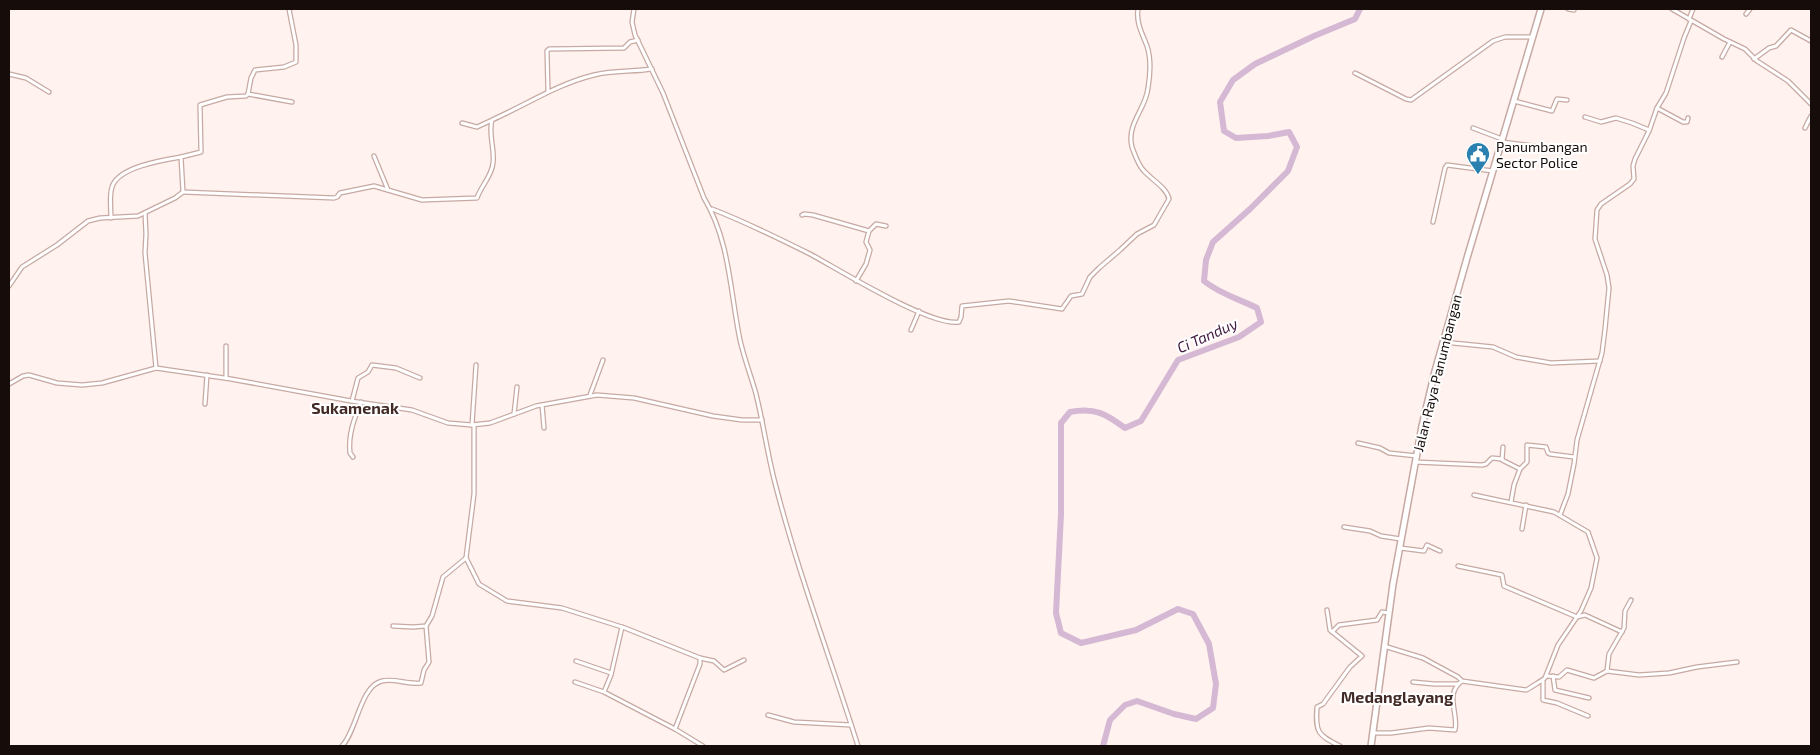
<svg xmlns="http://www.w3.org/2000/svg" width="1820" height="755" font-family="'Exo 2',sans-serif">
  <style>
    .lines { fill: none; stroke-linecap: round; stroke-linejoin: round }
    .river { stroke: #d5b8d3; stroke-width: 6 }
    .minor-casing { stroke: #c7a9a3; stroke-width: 5.5 }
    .secondary-casing { stroke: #c7a9a3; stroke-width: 8 }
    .minor { stroke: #fff; stroke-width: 3 }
    .secondary { stroke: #fff; stroke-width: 5 }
    .labels { text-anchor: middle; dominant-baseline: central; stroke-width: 4; stroke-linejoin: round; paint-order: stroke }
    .poi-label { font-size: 14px; fill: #160c0a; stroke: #fff; text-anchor: start }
    .street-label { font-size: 14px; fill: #160c0a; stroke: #fff }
    .water-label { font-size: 15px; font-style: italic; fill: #411b3f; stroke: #fff }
    .quarter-label { font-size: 16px; font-weight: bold; fill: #422a26; stroke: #fff }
  </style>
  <rect width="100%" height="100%" fill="#fff2ef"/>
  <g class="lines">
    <path class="river" d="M1103,746L1110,720L1125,705L1137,701L1174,714L1196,719L1213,708L1216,684L1209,644L1193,614L1178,609L1136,630L1081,643L1061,633L1056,613L1061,514V423L1070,412C1095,407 1106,414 1125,428L1141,421L1178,360L1239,337L1261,322L1257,308C1239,299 1220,294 1204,281L1206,260L1213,242L1250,209L1288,171L1297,147L1289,132L1268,136L1236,138L1224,131L1220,102L1233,80L1255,64L1314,36L1355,19L1360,9"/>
    <g class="minor-casing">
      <g id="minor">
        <path d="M634,9L632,22L635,35L663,93L704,198C730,241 730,292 740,340C744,358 751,376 756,394C763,422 767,451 774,479C797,570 830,657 858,746"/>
        <path d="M1568,9L1574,10"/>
        <path d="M1672,9L1724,39L1745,49L1757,61L1788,81L1811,104"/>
        <path d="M1746,14L1750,9"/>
        <path d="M1689,19L1693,9"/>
        <path d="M1722,57L1730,42"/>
        <path d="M1754,59L1769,48L1776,46L1791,30L1811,41"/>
        <path d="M1355,73L1406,99L1411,100L1493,41L1505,37H1532"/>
        <path d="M9,74L26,78L49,92"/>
        <path d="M548,91L547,51L549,49L624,48L630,42L638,40"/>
        <path d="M248,94L292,102"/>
        <path d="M1514,101L1552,111L1557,99L1567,100"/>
        <path d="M1657,108L1683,122H1687L1688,118"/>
        <path d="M1585,117L1601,122L1616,118L1632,123L1649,130"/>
        <path d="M462,123L477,127L490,121"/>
        <path d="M1473,128L1502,139"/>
        <path d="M1805,128L1811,116"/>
        <path d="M1502,142L1551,148"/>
        <path d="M374,156L388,190"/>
        <path d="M183,192L334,198L337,197L340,193L374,186L422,200L477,198C481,186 492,176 493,163C495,149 488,134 492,120C526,105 557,84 594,75C613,70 633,72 652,69"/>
        <path d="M712,209C746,222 778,238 810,254C838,269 931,327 959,322L961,317L962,306L1009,301L1062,309L1071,296L1082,294L1090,277L1099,268L1120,250L1137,234L1154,225L1169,199C1167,188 1152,180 1144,171C1138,165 1135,155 1132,147C1126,124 1146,109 1148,88C1150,76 1151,58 1147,46C1142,33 1136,23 1138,9"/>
        <path d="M145,213L146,234L145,253L156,368"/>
        <path d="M802,215L804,214L813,215L869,231"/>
        <path d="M111,218C111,209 109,196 112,187C118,167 163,160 181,157"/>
        <path d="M1433,222L1445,168L1447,165L1493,171"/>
        <path d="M856,281L866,264L870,250L866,242L869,231L876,224L886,226"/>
        <path d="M9,286L22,267L57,245L88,221L100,218L138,216L175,198L183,192L181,157L201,152L200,105L227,97L246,96L248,94L251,78L255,70L284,67L296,62V45L289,9"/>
        <path d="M911,330L919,311"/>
        <path d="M1443,342L1493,347L1516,357L1551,363L1600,361"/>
        <path d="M226,346V378"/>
        <path d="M9,384L23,376L29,375L57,383L82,385L102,383L156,368L231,379L351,401L412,410L448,423L472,425L490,423L536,406L597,395L634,398L713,416L742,420H762"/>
        <path d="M590,395L603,360"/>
        <path d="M352,401L358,378L368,372L372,365L396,368L420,378"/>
        <path d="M205,404L207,375"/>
        <path d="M542,405L544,428"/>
        <path d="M514,414L517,387"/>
        <path d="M472,425L476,365"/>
        <path d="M474,425V494L466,558L479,584L507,601L562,608L625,628L700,658V664L675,729L703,746"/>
        <path d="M1358,443L1380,448L1389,453L1417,456"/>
        <path d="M1503,447L1502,460L1520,469L1514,485L1511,502"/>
        <path d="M353,457L350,453C348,435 354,419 361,402"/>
        <path d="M1415,462L1482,465L1486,464L1492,458L1502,459"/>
        <path d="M1520,469L1527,462V445L1546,447L1548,453L1550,454L1574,457"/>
        <path d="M1560,515L1568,494L1574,464L1577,440L1602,353L1605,329L1609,288L1607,275L1595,239L1597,210L1601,204L1630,184L1634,179L1633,166L1635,159L1649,131L1657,108L1666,93L1684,38L1691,21"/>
        <path d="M1344,527L1370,531L1381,536L1401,539"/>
        <path d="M1522,529L1526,505"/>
        <path d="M1400,548L1424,551L1427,545L1440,551"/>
        <path d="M1458,566L1502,575L1504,586L1577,617L1585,615L1622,632"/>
        <path d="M1327,610L1330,630L1362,656L1350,667L1323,704L1317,707C1315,733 1318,735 1340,746"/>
        <path d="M393,626L413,627L426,626L432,616L443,577L466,558"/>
        <path d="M622,627L611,675L604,692L675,729"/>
        <path d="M1332,632L1339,625L1377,620L1382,612L1389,613"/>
        <path d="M1384,646L1423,658L1458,677L1462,681L1526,690C1527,690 1544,679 1545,678L1558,645L1581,611L1591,588L1597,558L1588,532L1554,512L1474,495"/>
        <path d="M700,658L714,661L724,670L744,660"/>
        <path d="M576,661L611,673"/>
        <path d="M1607,671L1609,654L1624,628L1625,611L1631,600"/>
        <path d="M1546,676L1559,677L1567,670L1594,678L1607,671L1639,675L1669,673L1697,667L1737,662"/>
        <path d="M1553,676L1555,690L1589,698"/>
        <path d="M1543,681V700L1557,703L1588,716"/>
        <path d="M575,682L604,692"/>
        <path d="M1413,682L1434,684H1458"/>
        <path d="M768,715L794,722L851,725"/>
        <path d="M1373,733H1391L1429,728L1455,730C1459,714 1444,694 1462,681"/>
        <path d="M342,746C357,731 360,686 382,681C395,678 408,685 421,683L424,670L429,662L426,626"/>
      </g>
    </g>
    <g class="secondary-casing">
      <path id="secondary" d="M1371,746L1393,584L1422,426L1435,371L1467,258L1541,9"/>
    </g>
    <use href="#minor" class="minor"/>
    <use href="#secondary" class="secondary"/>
  </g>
  <defs>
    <g id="civic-pin" transform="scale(1.25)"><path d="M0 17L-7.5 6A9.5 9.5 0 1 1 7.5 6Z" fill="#2a81b0" stroke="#fff"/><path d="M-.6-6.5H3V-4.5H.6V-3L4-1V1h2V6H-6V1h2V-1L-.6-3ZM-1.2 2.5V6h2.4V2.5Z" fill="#fff"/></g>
  </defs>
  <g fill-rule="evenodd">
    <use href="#civic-pin" x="1478" y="154"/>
  </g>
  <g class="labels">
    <g class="poi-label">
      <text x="1496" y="146">Panumbangan<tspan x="1496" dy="16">Sector Police</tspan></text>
    </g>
    <g class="street-label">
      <text transform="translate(1437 373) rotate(-76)">Jalan Raya Panumbangan</text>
    </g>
    <g class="water-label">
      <text transform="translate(1207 335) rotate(-24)">Ci Tanduy</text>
    </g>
    <g class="quarter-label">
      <text x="355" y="407">Sukamenak</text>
      <text x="1397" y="696">Medanglayang</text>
    </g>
  </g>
  <rect width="1820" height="755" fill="none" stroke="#160c0a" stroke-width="20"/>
</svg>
